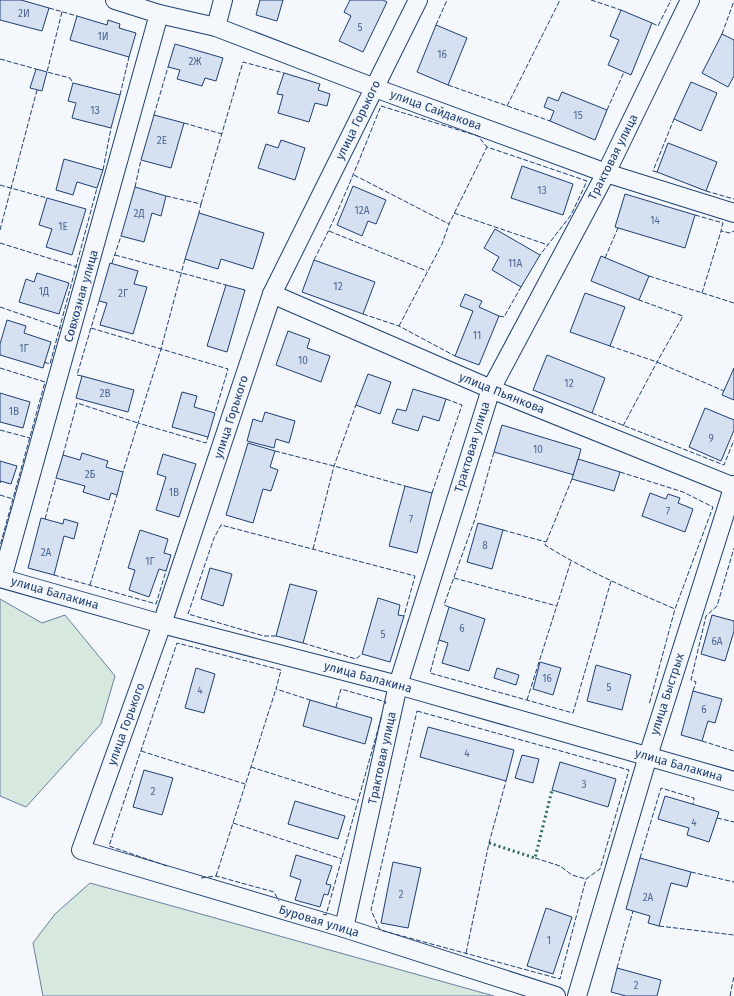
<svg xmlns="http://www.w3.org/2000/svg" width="734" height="996" font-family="'Fira Sans',sans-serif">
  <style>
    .green { fill: #d7e8df; stroke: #687fa3 }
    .building { fill: #d5e0f0; stroke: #1d3f73 }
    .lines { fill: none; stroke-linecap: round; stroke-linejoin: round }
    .street-casing { stroke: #1d3f73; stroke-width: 20 }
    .street { stroke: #f4f7fb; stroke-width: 18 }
    .hedge { stroke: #2c6c60; stroke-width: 3; stroke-dasharray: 2 3; stroke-linecap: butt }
    .fence { stroke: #1d3f73; stroke-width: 1; stroke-dasharray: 5 2; stroke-linecap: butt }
    .labels { text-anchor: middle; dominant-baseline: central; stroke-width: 3; stroke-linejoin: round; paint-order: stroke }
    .number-label { font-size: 10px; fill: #4b6792 }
    .street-label { font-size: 12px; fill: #1d3f73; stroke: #f4f7fb }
  </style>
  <rect width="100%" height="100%" fill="#f4f7fb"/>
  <g class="green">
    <path d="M0,599L42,623L65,615L115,676L101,724L26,807L0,796Z"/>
    <path d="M90,883L494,996H43L33,943L55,914Z"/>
  </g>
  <g class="building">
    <path d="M0,0H21L49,8L42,31L0,20Z"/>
    <path d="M260,0H283L277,21L256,15Z"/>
    <path d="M350,0H383L387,2L363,52L339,41L351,16L344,12Z"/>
    <path d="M621,10L652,23L631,75L608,65L619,40L610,36Z"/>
    <path d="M77,16L107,25L108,20L120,24L119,28L136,33L129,57L70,40Z"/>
    <path d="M436,25L467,38L448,85L417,72Z"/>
    <path d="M722,34L734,40V76L728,87L702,73Z"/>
    <path d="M175,44L223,58L216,81L205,78L202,86L177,79L180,70L168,67Z"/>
    <path d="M36,69L47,72L42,91L30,88Z"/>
    <path d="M284,73L320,84L318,90L330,94L327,106L315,103L309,122L278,113L283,95L277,94Z"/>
    <path d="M691,82L717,93L701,131L674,119Z"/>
    <path d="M73,83L120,95L111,128L72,118L76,103L68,101Z"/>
    <path d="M562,92L607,110L595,140L550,121L554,111L544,107L548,97L558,101Z"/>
    <path d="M154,115L184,123L171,168L141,160Z"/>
    <path d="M281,140L305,148L295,180L258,168L266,144L278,148Z"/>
    <path d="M668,143L717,162L706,191L657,172Z"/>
    <path d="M64,159L103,170L97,188L77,182L73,195L56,190Z"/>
    <path d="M522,166L573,184L563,215L511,198Z"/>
    <path d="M353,186L386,200L376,224L368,221L362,236L337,225Z"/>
    <path d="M135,187L166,196L161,216L152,213L144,242L121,236Z"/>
    <path d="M625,194L695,215L685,248L615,227Z"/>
    <path d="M47,198L86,209L72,255L46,247L52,229L39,225Z"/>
    <path d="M199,213L264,233L253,269L221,259L218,269L185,259Z"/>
    <path d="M495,229L540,255L521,287L492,270L499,257L484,248Z"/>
    <path d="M601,256L649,276L639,300L591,281Z"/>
    <path d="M314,260L375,282L363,314L302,292Z"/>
    <path d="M110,263L138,271L134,284L147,287L133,334L100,325L107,303L99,301Z"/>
    <path d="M37,273L69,283L59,314L19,302L26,279L34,282Z"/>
    <path d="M226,285L245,290L227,352L207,346Z"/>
    <path d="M585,293L625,307L610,346L570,332Z"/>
    <path d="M465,294L482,301L479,307L499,316L479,365L455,356L473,311L460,306Z"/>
    <path d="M7,320L26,326L24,333L51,342L43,368L0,355V344Z"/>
    <path d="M288,331L310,339L307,348L330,356L321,382L276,365Z"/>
    <path d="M547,355L605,378L592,413L533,390Z"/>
    <path d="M734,368V400L722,395Z"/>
    <path d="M368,374L391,382L380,414L356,405Z"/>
    <path d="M82,376L134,390L128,412L76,398Z"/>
    <path d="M413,389L446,399L439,421L423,416L418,431L392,423L397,409L406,411Z"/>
    <path d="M182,392L197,396L194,407L215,413L208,437L172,427Z"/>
    <path d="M0,393L30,402L23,428L0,422Z"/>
    <path d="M705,408L734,420V430L721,461L689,447Z"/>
    <path d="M265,412L295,421L289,443L276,439L274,448L247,441L253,419L262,422Z"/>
    <path d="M502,425L581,449L574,475L494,452Z"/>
    <path d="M248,443L275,451L270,467L278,470L271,491L263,489L253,523L226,515Z"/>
    <path d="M82,453L108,461L106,467L123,472L117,495L111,493L109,500L83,492L85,486L56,478L63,455L80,460Z"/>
    <path d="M163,454L196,464L179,517L156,510L166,477L157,474Z"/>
    <path d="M578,459L620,472L614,491L572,479Z"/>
    <path d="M0,461L17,466L11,484L0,481V483Z"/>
    <path d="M405,486L432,493L417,553L389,546Z"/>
    <path d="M650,493L666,499L668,494L680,498L678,503L693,509L685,532L642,516Z"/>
    <path d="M41,518L63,524L64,519L78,523L74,539L64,536L54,575L28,568Z"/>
    <path d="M478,523L503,530L492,569L467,562Z"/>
    <path d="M140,530L168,539L164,553L171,555L166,571L159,569L149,597L129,590L135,570L128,568Z"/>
    <path d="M210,568L232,574L223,606L201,599Z"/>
    <path d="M290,584L317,591L303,643L276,636Z"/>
    <path d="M378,598L400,605L398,615L404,616L390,662L362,654Z"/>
    <path d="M449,607L485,619L469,671L442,663L448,643L439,640Z"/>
    <path d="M712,615L734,621V631L725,661L701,654Z"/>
    <path d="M540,662L561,668L553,695L533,689Z"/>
    <path d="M596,665L631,675L622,710L587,701Z"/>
    <path d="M196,668L215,674L204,713L185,708Z"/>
    <path d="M497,668L519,675L516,685L494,678Z"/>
    <path d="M693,691L722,699L715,723L708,721L702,741L681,735Z"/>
    <path d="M310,700L372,718L365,744L303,726Z"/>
    <path d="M428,727L514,750L506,781L420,757Z"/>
    <path d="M522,755L539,759L533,783L515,778Z"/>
    <path d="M560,762L616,779L608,807L552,790Z"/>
    <path d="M144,770L173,778L162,815L133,807Z"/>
    <path d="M665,796L719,812L709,842L687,835L689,828L658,819Z"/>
    <path d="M295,801L345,816L338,839L288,824Z"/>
    <path d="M296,855L332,866L326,884L331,885L328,895L324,894L320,907L295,900L301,880L290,876Z"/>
    <path d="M640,858L691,872L687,887L671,883L659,926L648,923L650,916L626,909Z"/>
    <path d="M393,862L421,868L408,928L381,923Z"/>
    <path d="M546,908L572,917L553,974L527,966Z"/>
    <path d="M617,968L661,980L657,996H626L611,992Z"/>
  </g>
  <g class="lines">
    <g class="street-casing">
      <g id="street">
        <path d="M115,0L159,14L216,27L375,88L606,173L734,213"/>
        <path d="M418,0L272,294L162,624L81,850L344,928L556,996"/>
        <path d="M216,27L223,0"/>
        <path d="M272,294L491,389L734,487"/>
        <path d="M0,578L162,624L398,685L734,781"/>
        <path d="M2,578L159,14"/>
        <path d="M344,928L398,685L491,389L606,173L690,0"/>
        <path d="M577,996L648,756L734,485"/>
      </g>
    </g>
    <use href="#street" class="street"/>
    <path class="hedge" d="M489,843L535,858L552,790"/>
    <g class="fence">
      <path d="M591,0L621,10"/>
      <path d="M49,8L77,16"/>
      <path d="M62,12L47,72L70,78L73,83"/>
      <path d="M652,23L658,26L671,0"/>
      <path d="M436,25L447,0"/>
      <path d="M722,34L734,1"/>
      <path d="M0,59L36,69"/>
      <path d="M448,85L550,121"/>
      <path d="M120,95L129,57"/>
      <path d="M507,106L560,0"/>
      <path d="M607,110L624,72"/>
      <path d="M154,115L168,67"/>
      <path d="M184,123L222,134"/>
      <path d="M103,170L111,128"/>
      <path d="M657,172L653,171L674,119"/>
      <path d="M354,175L449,224"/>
      <path d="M0,185L47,198"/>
      <path d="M135,187L141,160"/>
      <path d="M706,191L734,199"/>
      <path d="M166,196L201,204L199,213"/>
      <path d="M201,204L243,62L284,73"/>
      <path d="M454,213L548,245"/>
      <path d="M695,215L723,223L721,231L730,233L734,231"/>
      <path d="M0,230L37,90"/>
      <path d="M329,231L427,271"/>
      <path d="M0,243L77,267"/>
      <path d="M115,255L226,285"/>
      <path d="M605,258L618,228"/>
      <path d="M185,259L161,349L138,423L206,443L208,437"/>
      <path d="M314,260C340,210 360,158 381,106L478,136L487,147L587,181L571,215L540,255"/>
      <path d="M112,263L121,236"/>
      <path d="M649,276L734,303"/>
      <path d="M702,293L721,231"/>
      <path d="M0,307L61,328"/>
      <path d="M363,314L399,326L455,356"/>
      <path d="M499,316L504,317L521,287"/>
      <path d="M399,326L442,244L449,224L487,147"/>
      <path d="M91,328L228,369L215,413"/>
      <path d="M610,346L657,362L724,391"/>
      <path d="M44,362L50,364L97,188"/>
      <path d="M0,368L45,382L0,546"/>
      <path d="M82,376L77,375L99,301"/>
      <path d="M592,413L724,465L734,440"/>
      <path d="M623,426L657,362L683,316L639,300"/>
      <path d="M0,430L30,438"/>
      <path d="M275,451L334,466L405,486"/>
      <path d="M63,455L77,403L138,423L123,472"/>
      <path d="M620,472L683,492L713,507L675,609L649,705"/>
      <path d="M572,479L545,545C586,571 631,590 675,609"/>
      <path d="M432,493L462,405L446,399"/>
      <path d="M0,495L13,499"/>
      <path d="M45,519L56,478"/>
      <path d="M503,530L546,542"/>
      <path d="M313,549L334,466L356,405"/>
      <path d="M54,575L156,604L166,571"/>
      <path d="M454,578L557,606"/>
      <path d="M90,585L117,495"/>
      <path d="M449,607L444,605L475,519L494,452"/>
      <path d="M276,636H264L188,614L214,538L221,525L415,576L404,616"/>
      <path d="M439,640L430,673L573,713L611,581"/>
      <path d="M303,643L356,659L362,654"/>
      <path d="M693,691L696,682L691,680L706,616L717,606L734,548"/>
      <path d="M527,700L571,561"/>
      <path d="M336,707L341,689L386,702L385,704"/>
      <path d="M417,711L629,770L600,869L586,879L560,979L380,930L371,910Z"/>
      <path d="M702,741L734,751"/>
      <path d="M141,751L245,784"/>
      <path d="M251,767L358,801"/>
      <path d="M717,818L734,822"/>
      <path d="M233,823L342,859"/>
      <path d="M535,858L560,866L572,875L586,879"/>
      <path d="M640,858L661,788L694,798L693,804"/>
      <path d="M167,866L109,846L177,643L281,670L276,689L310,700"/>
      <path d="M691,872L734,882"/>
      <path d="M216,876L276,689"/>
      <path d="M201,878L216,876L274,892L279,901"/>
      <path d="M323,914L326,915L382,715"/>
      <path d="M659,926L734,935"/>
      <path d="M466,953L489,843L506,781"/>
      <path d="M617,968L633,911"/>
      <path d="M730,996L734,976"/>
    </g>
  </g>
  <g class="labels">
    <g class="number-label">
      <text x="24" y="14">2И</text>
      <text x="360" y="28">5</text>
      <text x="103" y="37">1И</text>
      <text x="442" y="55">16</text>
      <text x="195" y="62">2Ж</text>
      <text x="95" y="111">1З</text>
      <text x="578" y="116">15</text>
      <text x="162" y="141">2Е</text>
      <text x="542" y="191">13</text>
      <text x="362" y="211">12А</text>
      <text x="139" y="214">2Д</text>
      <text x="655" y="221">14</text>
      <text x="63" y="227">1Е</text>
      <text x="515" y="264">11А</text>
      <text x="338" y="287">12</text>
      <text x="44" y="292">1Д</text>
      <text x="123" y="294">2Г</text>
      <text x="477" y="336">11</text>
      <text x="24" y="349">1Г</text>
      <text x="303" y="361">10</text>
      <text x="569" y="384">12</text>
      <text x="105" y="394">2В</text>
      <text x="14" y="412">1В</text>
      <text x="711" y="439">9</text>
      <text x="538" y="450">10</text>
      <text x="90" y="475">2Б</text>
      <text x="174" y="493">1В</text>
      <text x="668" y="512">7</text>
      <text x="411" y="520">7</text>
      <text x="485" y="546">8</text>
      <text x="46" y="553">2А</text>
      <text x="150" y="562">1Г</text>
      <text x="462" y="629">6</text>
      <text x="383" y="635">5</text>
      <text x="717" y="642">6А</text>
      <text x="547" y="679">16</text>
      <text x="609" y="688">5</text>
      <text x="200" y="691">4</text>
      <text x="704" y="710">6</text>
      <text x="467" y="754">4</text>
      <text x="584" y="785">3</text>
      <text x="153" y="792">2</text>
      <text x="694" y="823">4</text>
      <text x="401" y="895">2</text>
      <text x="648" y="898">2А</text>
      <text x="549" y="941">1</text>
      <text x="636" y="986">2</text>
    </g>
    <g class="street-label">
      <text transform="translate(436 110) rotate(20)">улица Сайдакова</text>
      <text transform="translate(358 120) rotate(-64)">улица Горького</text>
      <text transform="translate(613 157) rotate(-63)">Трактовая улица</text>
      <text transform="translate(81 296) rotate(-74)">Совхозная улица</text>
      <text transform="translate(502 393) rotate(22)">улица Пьянкова</text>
      <text transform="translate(231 417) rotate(-72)">улица Горького</text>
      <text transform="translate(472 447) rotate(-73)">Трактовая улица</text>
      <text transform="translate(55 593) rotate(16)">улица Балакина</text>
      <text transform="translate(368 677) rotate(15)">улица Балакина</text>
      <text transform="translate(667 694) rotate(-72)">улица Быстрых</text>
      <text transform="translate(126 724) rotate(-70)">улица Горького</text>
      <text transform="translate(382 758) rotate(-78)">Трактовая улица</text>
      <text transform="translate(679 765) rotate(16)">улица Балакина</text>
      <text transform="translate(319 921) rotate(17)">Буровая улица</text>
    </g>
  </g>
</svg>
